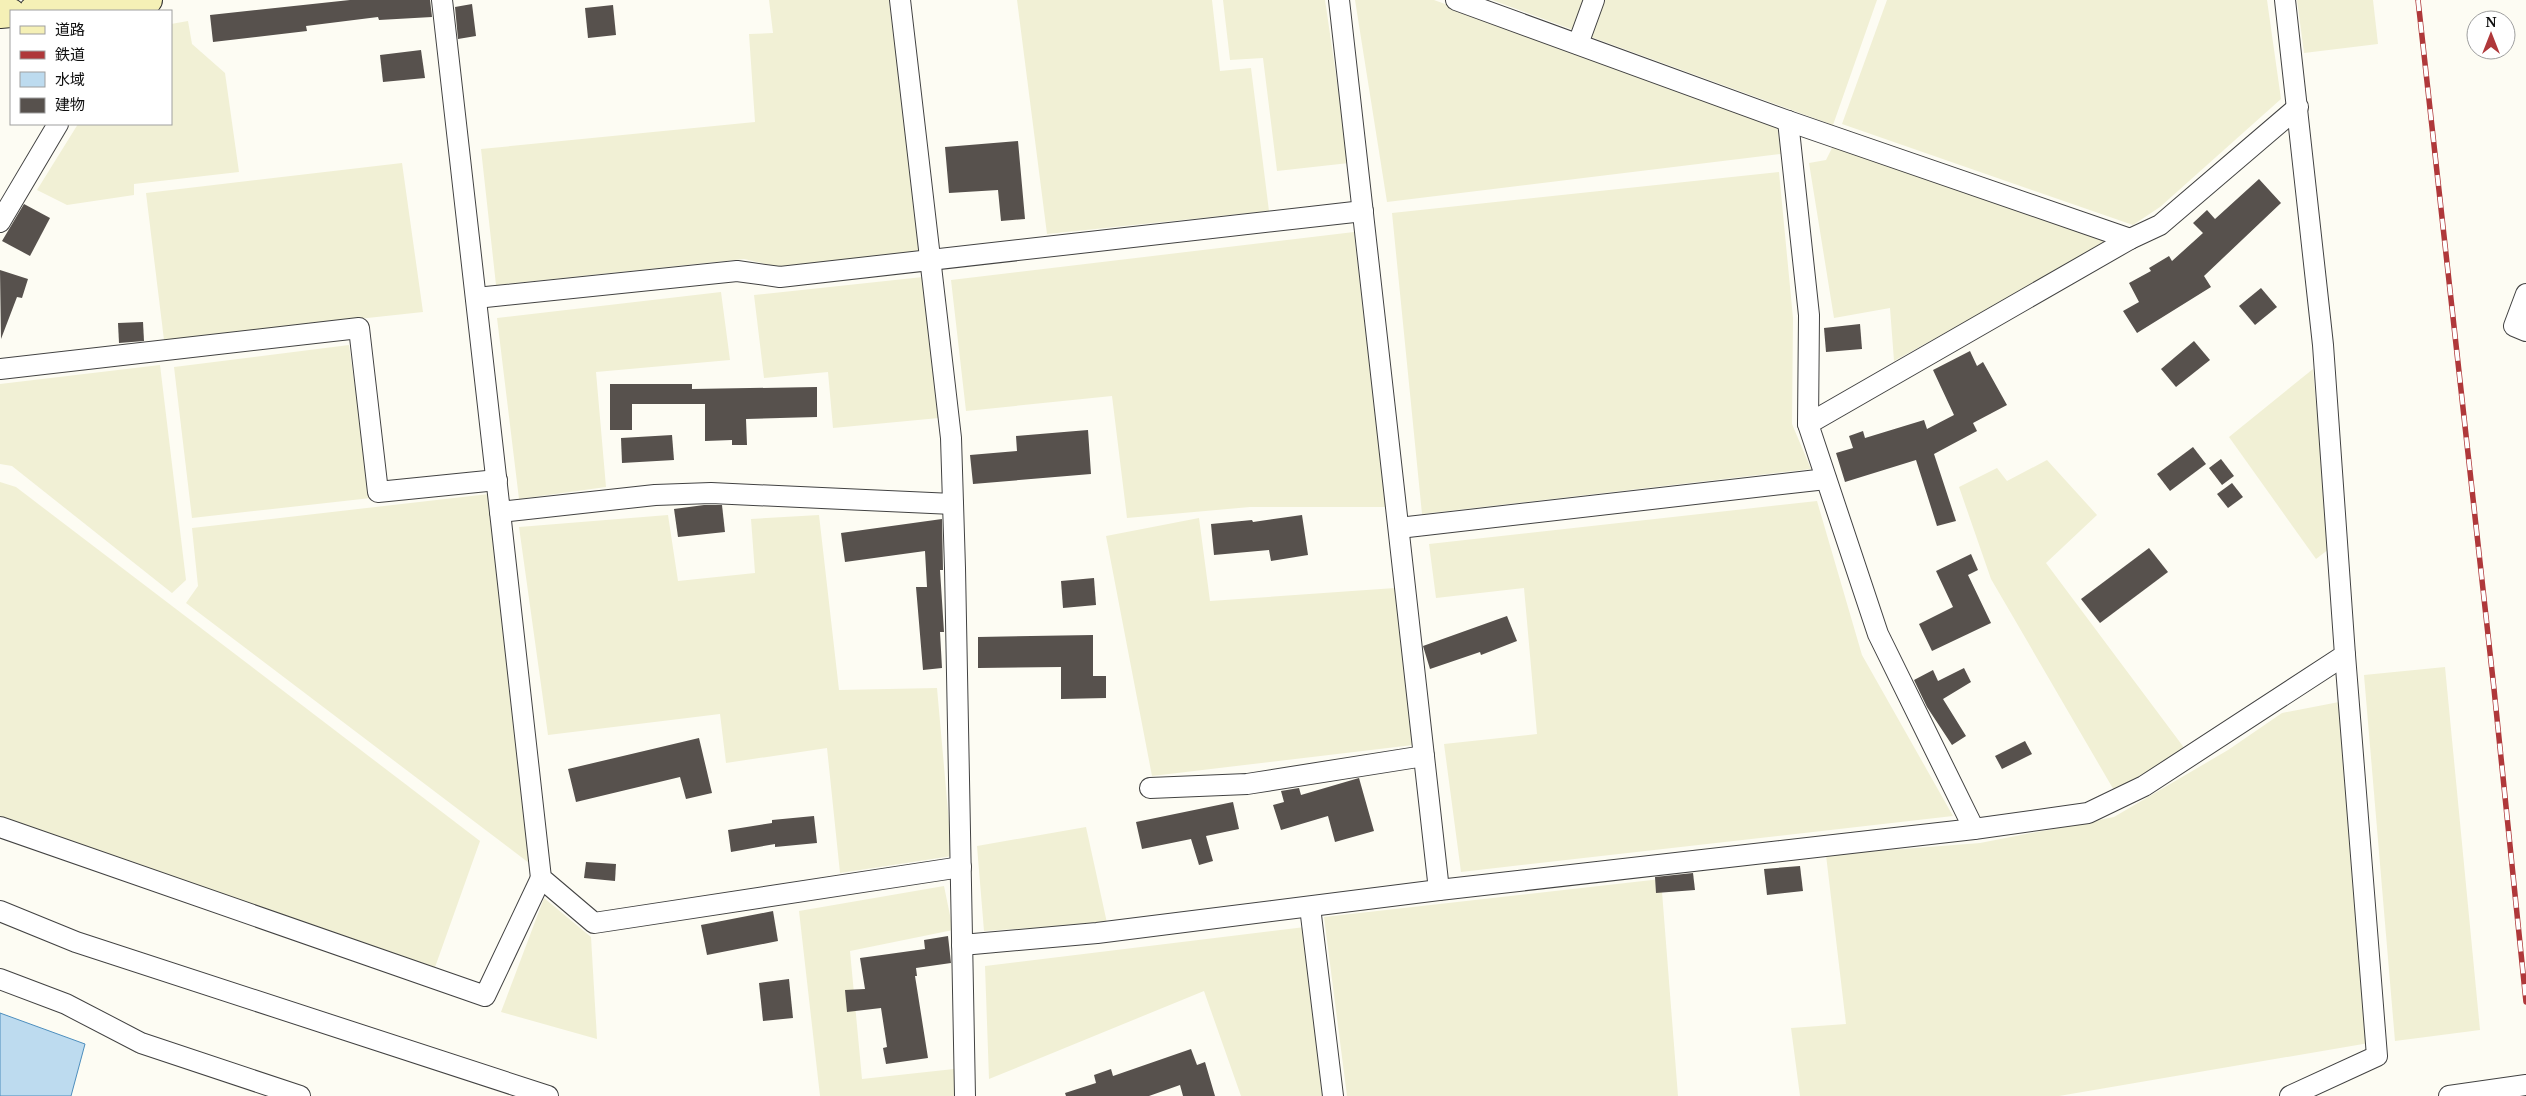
<svg xmlns="http://www.w3.org/2000/svg" width="2526" height="1096" font-family="'Noto Serif','Noto Sans JP',serif">
  <style>
    .farmland { fill: #f1f0d5 }
    .water { fill: #bddbef; stroke: #4d8ebd }
    .building { fill: #57514d }
    .lines { fill: none; stroke-linecap: round; stroke-linejoin: round }
    .street-casing { stroke: #424242; stroke-width: 22 }
    .secondary-casing { stroke: #313131; stroke-width: 30 }
    .street { stroke: #fff; stroke-width: 20 }
    .secondary { stroke: #f5f0b6; stroke-width: 28 }
    .rail-casing { stroke: #af383a; stroke-width: 5.5 }
    .rail { stroke: #fff; stroke-width: 4; stroke-dasharray: 11; stroke-linecap: butt }
  </style>
  <rect width="100%" height="100%" fill="#fdfcf3"/>
  <g class="farmland">
    <path d="M769,0H889L921,251L783,268L744,259L496,285L481,149L755,122L749,34L773,33Z"/>
    <path d="M1017,0H1212L1220,71L1251,68L1269,211L1047,234Z"/>
    <path d="M1223,0H1325L1349,163L1277,171L1263,58L1230,60Z"/>
    <path d="M1355,0H1434L1777,124L1781,154L1387,202Z"/>
    <path d="M1492,0H1587L1576,31Z"/>
    <path d="M1605,0H1877L1833,125L1591,37Z"/>
    <path d="M1887,0H2267L2281,99L2160,207L2133,225L1842,124Z"/>
    <path d="M2297,0H2373L2378,44L2304,53Z"/>
    <path d="M188,21L192,44L225,73L239,172L134,184V195L67,205L37,190L78,124H171V24Z"/>
    <path d="M1833,146L2113,240L1894,361L1890,308L1834,318L1809,163L1826,160Z"/>
    <path d="M402,163L423,312L164,340L146,193Z"/>
    <path d="M1779,172L1793,318L1792,424L1811,469L1422,514L1392,213Z"/>
    <path d="M1354,232L1386,507H1250L1127,518L1112,396L966,411L951,280Z"/>
    <path d="M923,277L939,418L833,428L828,372L764,378L754,295Z"/>
    <path d="M721,292L730,360L596,372L606,487L519,499L497,318Z"/>
    <path d="M349,345L371,498L192,518L174,367Z"/>
    <path d="M160,365L186,580L172,593L12,466L0,464V384Z"/>
    <path d="M2313,369L2329,549L2316,559L2229,437Z"/>
    <path d="M2047,460L2097,515L2046,563L2185,749L2115,792L1991,579L1959,487L1997,468L2007,481Z"/>
    <path d="M0,482L16,487L480,841L434,970L0,818Z"/>
    <path d="M489,494L529,863L186,603L198,586L192,528Z"/>
    <path d="M1817,501L1862,655L1953,816L1461,872L1444,744L1537,734L1524,588L1436,598L1429,544Z"/>
    <path d="M668,515L678,581L755,573L751,519L819,515L839,690L937,688L952,856L840,873L827,748L726,763L720,714L548,735L519,527Z"/>
    <path d="M1199,518L1210,601L1395,588L1413,745L1152,776L1106,536Z"/>
    <path d="M2445,667L2480,1030L2395,1041L2364,675Z"/>
    <path d="M2339,702L2369,1043L2059,1096H1800L1791,1028L1846,1024L1826,855L1980,843L2114,817L2228,750L2282,713Z"/>
    <path d="M1086,827L1107,923L984,931L977,846Z"/>
    <path d="M1661,879L1678,1096H1347L1324,917Z"/>
    <path d="M944,886L953,930L850,951L862,1079L954,1069L957,1096H820L799,911Z"/>
    <path d="M544,898L591,937L597,1039L501,1012Z"/>
    <path d="M1305,927L1325,1096H1241L1204,991L989,1079L985,966Z"/>
  </g>
  <path class="water" d="M0,1013L85,1044L71,1096H0Z"/>
  <g class="building">
    <path d="M350,0H430L432,17L379,20L378,17L306,26L307,31L213,42L210,15Z"/>
    <path d="M472,4L476,36L458,39L455,7Z"/>
    <path d="M613,5L616,35L588,38L585,8Z"/>
    <path d="M421,50L425,78L383,82L380,55Z"/>
    <path d="M1018,141L1025,219L1001,221L998,190L949,193L945,147Z"/>
    <path d="M2259,179L2281,203L2204,276L2211,287L2137,333L2123,311L2139,302L2129,283L2151,271L2149,268L2169,256L2172,261L2203,233L2193,223L2207,210L2215,219Z"/>
    <path d="M24,204L50,218L30,256L2,241Z"/>
    <path d="M0,270L28,279L22,298L17,297L1,339Z"/>
    <path d="M2261,288L2277,307L2255,325L2239,306Z"/>
    <path d="M143,322L144,341L119,343L118,323Z"/>
    <path d="M1860,324L1862,349L1826,352L1824,328Z"/>
    <path d="M2194,341L2210,360L2176,387L2161,369Z"/>
    <path d="M1970,351L1977,366L1983,362L2007,405L1973,423L1977,431L1934,454L1956,521L1937,526L1916,460L1845,482L1836,453L1853,448L1849,436L1863,431L1865,438L1924,420L1927,429L1954,415L1933,370Z"/>
    <path d="M610,384H692V389L817,387V417L746,419L747,445H732V440L705,441V404H632V430H610Z"/>
    <path d="M1088,430L1091,474L973,484L970,455L1017,451L1016,436Z"/>
    <path d="M672,435L674,460L622,463L621,438Z"/>
    <path d="M2193,447L2206,464L2170,491L2157,474Z"/>
    <path d="M2221,459L2234,476L2222,485L2209,468Z"/>
    <path d="M2232,483L2243,497L2228,508L2217,494Z"/>
    <path d="M704,505H722L725,532L678,537L674,509Z"/>
    <path d="M1302,515L1308,555L1271,561L1269,550L1214,555L1211,524L1252,520L1253,522Z"/>
    <path d="M942,519L943,570H940L944,632H940L942,668L923,670L916,587H927L925,551L845,562L841,533Z"/>
    <path d="M2149,548L2168,572L2100,623L2081,599Z"/>
    <path d="M1971,554L1978,570L1968,575L1991,623L1932,651L1919,624L1953,607L1936,571Z"/>
    <path d="M1094,578L1096,605L1063,608L1061,581Z"/>
    <path d="M1507,616L1517,641L1481,655L1480,652L1430,669L1423,646Z"/>
    <path d="M1093,635V676H1106V698L1061,699V667L978,668V637Z"/>
    <path d="M1964,668L1971,682L1943,699L1966,736L1952,745L1927,707L1914,680L1933,670L1938,681Z"/>
    <path d="M699,738L712,793L686,799L680,777L576,802L568,769Z"/>
    <path d="M2025,741L2032,754L2002,769L1995,756Z"/>
    <path d="M1359,778L1374,831L1335,842L1328,816L1281,830L1273,805L1284,802L1281,791L1299,788L1301,795Z"/>
    <path d="M1233,802L1239,829L1206,836L1213,861L1199,865L1191,839L1142,849L1136,822Z"/>
    <path d="M814,816L817,843L775,847V844L731,852L728,830L772,823V820Z"/>
    <path d="M586,862L616,864L615,881L584,878Z"/>
    <path d="M1800,866L1803,891L1767,895L1764,869Z"/>
    <path d="M1693,873L1695,890L1656,893L1655,877Z"/>
    <path d="M773,911L778,941L707,955L701,925Z"/>
    <path d="M948,936L951,963L916,968L917,976H915L928,1058L886,1064L883,1048L887,1047L881,1008L847,1012L845,990L865,989L860,958L925,949L924,940Z"/>
    <path d="M789,979L793,1018L763,1021L759,983Z"/>
    <path d="M1191,1049L1197,1065L1205,1062L1215,1096H1183L1180,1085L1149,1096H1066L1065,1093L1096,1083L1094,1075L1111,1069L1113,1076Z"/>
  </g>
  <g class="lines">
    <g class="street-casing">
      <g id="street">
        <path d="M442,0L500,512L655,495L711,493L953,504"/>
        <path d="M900,0L951,438L955,568L965,1096"/>
        <path d="M1339,0L1439,890"/>
        <path d="M1456,0L1788,121L2130,239"/>
        <path d="M1578,44L1594,0"/>
        <path d="M1788,121L1809,315L1808,424L1878,634L1974,829"/>
        <path d="M0,222L58,124"/>
        <path d="M2526,294L2514,326L2526,331"/>
        <path d="M476,298L737,271L780,277L1363,211"/>
        <path d="M0,369L359,328L378,492L497,480"/>
        <path d="M1808,424L2130,239L2160,225L2298,107"/>
        <path d="M500,512L541,878L594,923L961,867"/>
        <path d="M1399,528L1826,479"/>
        <path d="M1150,788L1247,784L1424,756"/>
        <path d="M0,827L485,996L541,878"/>
        <path d="M1310,907L1333,1096"/>
        <path d="M0,911L76,942L548,1096"/>
        <path d="M962,945L1097,933L1439,890L1974,829L2088,813L2144,786L2345,655L2323,345L2285,0"/>
        <path d="M0,979L66,1004L141,1043L300,1096"/>
        <path d="M2290,1096L2377,1056L2345,655"/>
        <path d="M2449,1096L2526,1085"/>
      </g>
    </g>
    <g class="secondary-casing">
      <g id="secondary">
        <path d="M33,11L148,0"/>
        <path d="M0,14L11,13"/>
      </g>
    </g>
    <use href="#street" class="street"/>
    <use href="#secondary" class="secondary"/>
    <g class="rail-casing">
      <path id="rail" d="M2418,0L2494,689L2526,1002"/>
    </g>
    <use href="#rail" class="rail"/>
  </g>
  <rect x="10" y="10" width="162" height="115" fill="#ffffff" stroke="#9f9f9f"/>
  <rect x="20" y="26" width="25" height="8" fill="#f5f0b6" stroke="#9f9f9f"/>
  <text x="55" y="35" font-size="15" fill="#0f0f0f">道路</text>
  <rect x="20" y="51" width="25" height="8" fill="#af383a" stroke="#9f9f9f"/>
  <text x="55" y="60" font-size="15" fill="#0f0f0f">鉄道</text>
  <rect x="20" y="72" width="25" height="15" fill="#bddbef" stroke="#9f9f9f"/>
  <text x="55" y="85" font-size="15" fill="#0f0f0f">水域</text>
  <rect x="20" y="98" width="25" height="15" fill="#57514d" stroke="#9f9f9f"/>
  <text x="55" y="110" font-size="15" fill="#0f0f0f">建物</text>
  <g transform="translate(2491 35)"><circle r="24" fill="#ffffff" stroke="#9f9f9f"/>
  <path d="M0-4L9 19L0 12L-9 19Z" fill="#af383a"/>
  <text y="-8" font-size="14" font-weight="bold" text-anchor="middle" fill="#0f0f0f">N</text>
  </g>
</svg>
